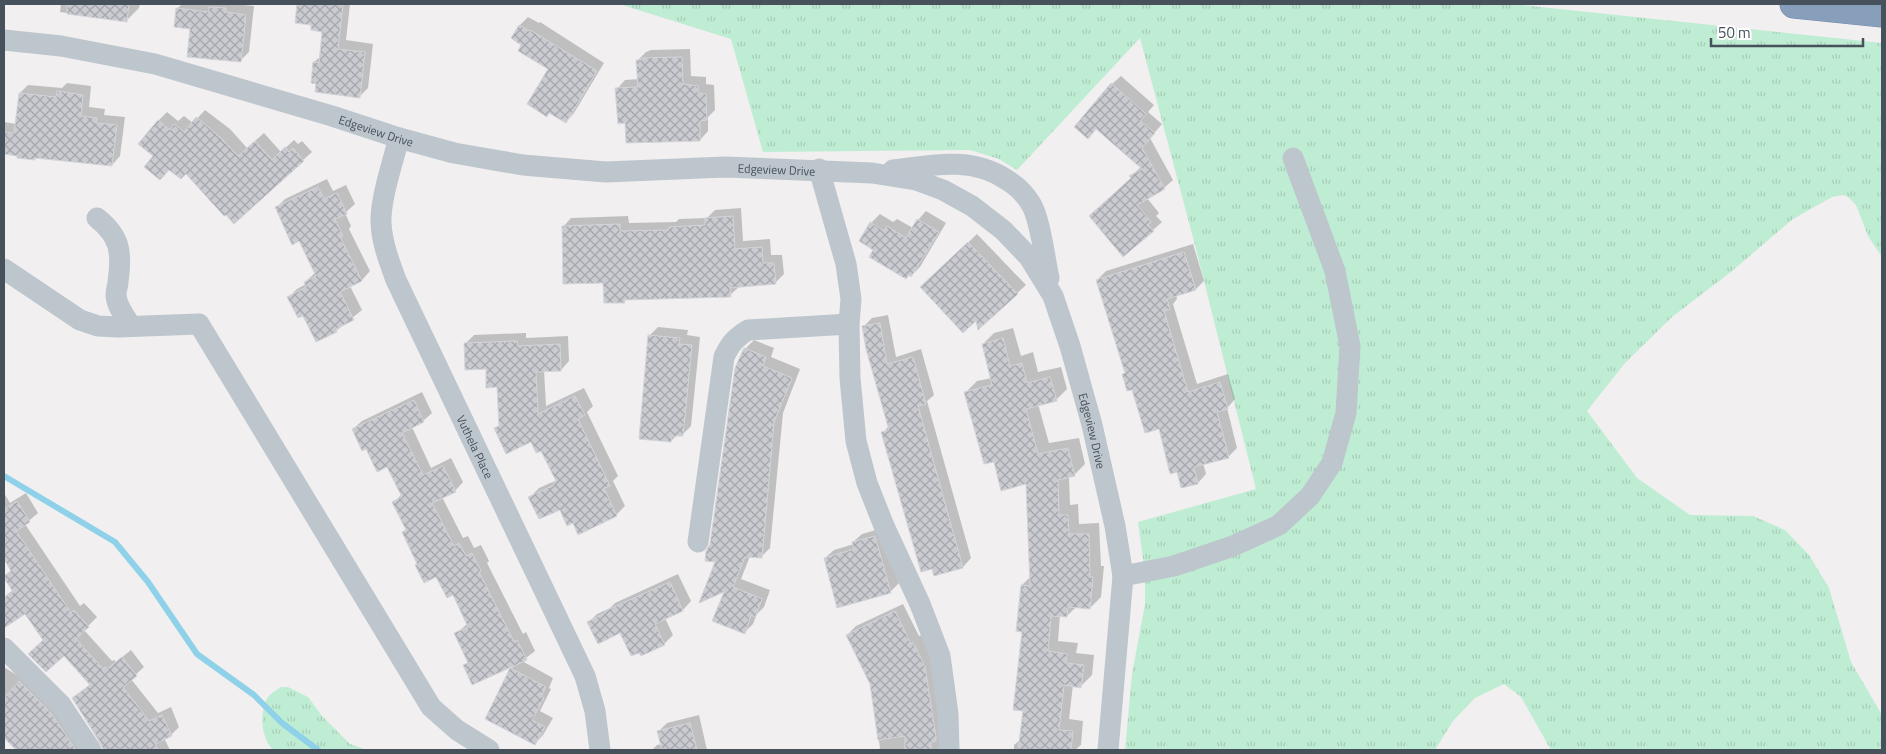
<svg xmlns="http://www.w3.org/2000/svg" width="1886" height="754" font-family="'Titillium Web',sans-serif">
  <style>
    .grass { fill: url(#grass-tufts) }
    .shadow { fill: #0003 }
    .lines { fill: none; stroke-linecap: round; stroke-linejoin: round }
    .stream { stroke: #8ed1e8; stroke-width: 6 }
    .building { fill: url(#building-cross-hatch); stroke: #d3d5da }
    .motorway-casing { stroke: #748aa7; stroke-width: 29 }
    .minor { stroke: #bdc5cd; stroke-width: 21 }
    .motorway { stroke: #889fbb; stroke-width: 28 }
    .labels { text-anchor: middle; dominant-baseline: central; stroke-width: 5; stroke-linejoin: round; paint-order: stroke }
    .street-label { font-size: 12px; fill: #47515b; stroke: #fff }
  </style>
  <defs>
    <pattern id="grass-tufts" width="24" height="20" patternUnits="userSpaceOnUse" patternTransform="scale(1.25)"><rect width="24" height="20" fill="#bfedd3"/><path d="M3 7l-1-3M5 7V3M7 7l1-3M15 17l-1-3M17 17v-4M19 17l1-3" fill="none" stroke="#a6cdb7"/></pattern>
    <pattern id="building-cross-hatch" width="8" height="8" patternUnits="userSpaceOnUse" patternTransform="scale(1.25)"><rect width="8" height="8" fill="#c9cbd1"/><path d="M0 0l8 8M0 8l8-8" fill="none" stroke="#a5a7ad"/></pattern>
  </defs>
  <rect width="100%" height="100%" fill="#f1efef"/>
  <g class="grass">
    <path d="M619,4H1511L1882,43V257L1868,236L1856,205L1848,197L1843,195L1832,197L1793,219L1732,271L1672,317L1625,363L1587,411L1637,478L1690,515L1753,516L1785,530L1809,555L1829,588L1851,662L1882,715V750H1551L1521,697L1504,684L1475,698L1453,721L1435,750H1125L1132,674L1145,604V573L1138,522L1256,489L1196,249L1140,38L1017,170L999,159L970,150L763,152L731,39Z"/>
    <path d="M281,687H288L308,697L322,716L350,744L367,750H273C261,737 259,713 268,697C271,693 277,690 281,687Z"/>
  </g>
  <g class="shadow">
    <path d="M61,4H140L139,8L126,21L60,12Z"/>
    <path d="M182,4H234L254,6L249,52L241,60L192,28L177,9Z"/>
    <path d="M298,4H350L346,40L373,44L368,88L360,96L317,83L314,62L321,56L324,31L313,24L296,22Z"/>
    <path d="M528,17L539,23L540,22L604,63L574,113L566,122L550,69L523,45L512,38L520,25Z"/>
    <path d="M690,49L691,76L706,77V84L714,85L715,110L708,117V131L700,140L626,122L617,89L625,80L639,79L638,60L646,52L651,50Z"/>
    <path d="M1121,76L1154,105L1148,112L1162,124L1150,138L1173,180L1164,188L1147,198L1159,213L1156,216L1162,222L1153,230L1103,204L1132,178L1131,176L1142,166L1112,84Z"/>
    <path d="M67,83L91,86L89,107L105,109L104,115L125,117L120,156L112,165L37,156L34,159L4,153V122L16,124L20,93L28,85L62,88Z"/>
    <path d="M205,110L230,129L247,148L264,133L281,152L294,140L298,144L302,141L312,152L303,160L186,172L155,156L158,121L167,112L178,121L184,116L193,123Z"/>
    <path d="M327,179L333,191L346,185L355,204L345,213L351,226L349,229L370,271L362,280L350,286L362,310L336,331L304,314L289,297L297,289L306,284L305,282L316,272L300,240L276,208L285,199Z"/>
    <path d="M741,208L743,241L770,239L771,255H782L784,274L775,283L740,286L730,295L627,298L624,302L604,281L563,227L571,218L628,216L629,223L676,222L679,219L707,218L715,210Z"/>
    <path d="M926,211L946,223L920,267L911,276L861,241L871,223L880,214L893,222L897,219L913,228L918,220Z"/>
    <path d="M977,234L1026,285L979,328L977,319L922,287Z"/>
    <path d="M1193,244L1204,281L1196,289L1176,295L1177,299L1173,304L1197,384L1228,374L1235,399L1227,408L1237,448L1228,457L1203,463L1206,474L1198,483L1178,471L1160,428L1124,374L1126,372L1097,280L1106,271Z"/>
    <path d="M888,315L896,357L921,349L934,395L927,401L971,558L963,567L935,575L883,433L889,426L863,327L872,318Z"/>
    <path d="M658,327L688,330L687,335L700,337L691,426L682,435H677L671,441L649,336Z"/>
    <path d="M1013,328L1021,356L1033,352L1038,372L1061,367L1067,389L1056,400L1038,404L1049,443L1079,438L1085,464L1074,475L1069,476L1070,505L1078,504L1079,524L1099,523L1101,566H1104L1101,597L1090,608L1076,607L1067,616L1060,615L1058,641L1078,643L1076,653L1094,655L1092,675L1081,686L1073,685L1069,719L1083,721L1081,745L1075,750H1014V745L1021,739L1024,710L1022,585L1031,576L1027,482L995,460L966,392L977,381L992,378L983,344L994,333Z"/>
    <path d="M526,333V338L568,336L569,361L561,370H544L546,406L584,388L593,406L587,412L618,476L613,481L625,506L616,515L574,521L560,508L530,497L539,488L557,480L542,449L532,441L495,429L500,424L498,386L487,368L465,344L474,335Z"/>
    <path d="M754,340L774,348L771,357L800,369L783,413L770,548L761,557L750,556L741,579L770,590L764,607L757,614L753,624L744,633L727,589L712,544L745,349Z"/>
    <path d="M422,392L432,413L423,421L412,427L431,468L451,458L463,482L455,491L442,497L463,538L468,536L474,548L481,545L489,561L487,563L523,634L526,632L535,651L522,661L553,678L549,688L551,689L540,711L553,718L543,735L535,744L511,669L516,664L464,665L469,661L456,634L468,623L454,593L437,575L418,563L403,532L406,529L394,502L402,494L388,466L367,447L353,429L362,421Z"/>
    <path d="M4,493L10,503L26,493L38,513L25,524L80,606L84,603L97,617L84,630L112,661L114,660L116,662L131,650L144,667L131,679L158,713L171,707L179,727L171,735L164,738L170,750H104L73,699L90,684L64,654L44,640L26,612L4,626V597L13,590L4,577L12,569L4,556Z"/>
    <path d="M883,528L899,583L890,592L825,558L834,550L854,544L853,542L862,534Z"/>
    <path d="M678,574L691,601L683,610L665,618L673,635L664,644L641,655L621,631L589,622L597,614L610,608L615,603Z"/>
    <path d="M903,604L919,636L922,635L933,658L944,727L939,750H878L880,748L871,684L847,635L856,626Z"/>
    <path d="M4,667L23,679L91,750H19L4,736Z"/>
    <path d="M699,715L707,750H652L657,745L662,744L659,731L667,723Z"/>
  </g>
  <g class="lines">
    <path class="stream" d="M4,476L115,542L148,582L197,654L254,695L282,723L318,750"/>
  </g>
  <g class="building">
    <path d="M67,4H129L127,22L67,14Z"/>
    <path d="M297,4H343L338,49L365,52L360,98L315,92L316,84L311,83L313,62L319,63L322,32L311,30V25L295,23Z"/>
    <path d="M209,7L226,8V12L246,15L241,62L187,57L190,29L174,27L176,8L209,12Z"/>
    <path d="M519,25L529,31L530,30L597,71L566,123L549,113L547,117L527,104L548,69L518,51L521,45L511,38Z"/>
    <path d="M682,57L683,84L698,86V93L706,94L707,120L700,121V141L626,143L625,123L618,124L615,88L638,87L636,60H641V58Z"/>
    <path d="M1111,83L1146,114L1140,121L1155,133L1142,148L1165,189L1137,205L1151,222L1148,225L1154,231L1123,257L1089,216L1131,178L1129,176L1142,169L1096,129L1088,139L1074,127Z"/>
    <path d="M57,91L83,95L81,116L97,118L96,123L117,125L112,166L35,158V160L17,158V156L4,154V132L14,133L19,93L56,97Z"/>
    <path d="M196,117L221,138L238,156L255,141L272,160L285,147L289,152L293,148L304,161L234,224L226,215L224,216L186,174L181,179L169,170L160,180L144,167L153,156L138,144L158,120L170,130L174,124L184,132Z"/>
    <path d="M318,187L324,199L337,193L347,214L335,219L343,236L340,237L362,281L340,292L354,320L336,329L337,332L316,342L303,316L298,318L287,297L306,287L304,282L316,276L299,241L292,245L275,207Z"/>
    <path d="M733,216L735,249L762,247L763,263H774L776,284L730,288L731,297L624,300L625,303H604L603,283L563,284L562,226L620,224V231L669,230V227L705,225V218Z"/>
    <path d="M917,219L939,232L911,277L909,275L906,279L869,257L873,250L859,241L870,222L884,231L887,226L906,238Z"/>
    <path d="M968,242L1018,294L978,330L976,321L963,333L920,287Z"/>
    <path d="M1184,252L1196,290L1167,299L1170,309L1164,311L1188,392L1220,382L1228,409L1217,412L1229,458L1194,467L1198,484L1181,488L1177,472L1170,474L1159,429L1145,433L1132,390L1127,391L1122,374L1125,373L1096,280Z"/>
    <path d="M880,323L887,364L913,357L926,404L918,406L963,568L934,576L932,569L921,572L881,432L889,430L866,349L862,326Z"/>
    <path d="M648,335L680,338L679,344L692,345L683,436H672L671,442L639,439Z"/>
    <path d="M1003,338L1010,366L1022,363L1027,383L1050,377L1057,401L1026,409L1038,454L1068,448L1075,476L1058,480L1059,515H1068L1069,534H1089L1090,577H1093L1090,609L1068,607L1067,617L1051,616L1048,651L1067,654L1066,663L1084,665L1081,688L1064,685L1059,730L1073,731L1071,750H1018L1023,711L1013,710L1022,632L1016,631L1021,585L1030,586L1026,484L1001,491L994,462L984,464L964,392L992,385L982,344Z"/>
    <path d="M517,341L518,346L560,344L561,371L536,372L538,414L575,396L585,415L578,419L610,486L604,488L617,516L578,535L573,523L567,526L560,510L539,519L528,497L554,485L553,482L556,481L541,451L536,453L531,442L506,454L494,428L499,426L497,387L486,388V369L465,370L464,343Z"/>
    <path d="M744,348L766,357L763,366L792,378L774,422L762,558L745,557L733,587L762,599L755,617L751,615L745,634L712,621L724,592L699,603L715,562L705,561L706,551L710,544L735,368Z"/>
    <path d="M414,400L424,422L402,433L423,475L443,466L456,492L432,503L454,546L459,543L466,556L472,553L481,571L479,572L514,642L517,640L527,660L472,685L463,665L468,663L454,633L468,627L453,595L447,598L436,577L424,583L415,565L417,564L402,532L406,530L392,502L402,497L387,467L377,472L366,449L362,451L352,429Z"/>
    <path d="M17,501L30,522L16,531L71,613L74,610L89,627L76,639L103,669L105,667L107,669L122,657L137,676L123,687L149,721L162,715L172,736L155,744L158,750H103L101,743L72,698L90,685L64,656L46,672L28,654L43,640L25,614L4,628V598L13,592L4,578V576L11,571L4,559V509Z"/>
    <path d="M875,536L891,593L837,608L824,558L854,549L852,542Z"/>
    <path d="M670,582L683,611L655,624L665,645L641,656L639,653L631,656L620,633L598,644L587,622L605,613V611Z"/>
    <path d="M895,611L911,644L913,642L925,667L936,737V741L931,742V750H905V736L878,740L870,684L846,635Z"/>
    <path d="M510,668L546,687L541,696L544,698L532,720L545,727L535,745L485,719Z"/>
    <path d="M19,681L51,713L76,750H16L4,738V698Z"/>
    <path d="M690,723L697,750H662L657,731Z"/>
  </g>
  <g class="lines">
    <g class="motorway-casing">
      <path id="motorway" d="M1794,4L1882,13"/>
    </g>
    <g class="minor">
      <path id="s1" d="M4,40L61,46L155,64L332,116L399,138L454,153L523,165L606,172L725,167L872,173L916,180L943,190L972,206L1003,230L1029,257L1053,296L1070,346L1092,425L1115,526L1123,576L1108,750"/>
      <path id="s2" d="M399,138C393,161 380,200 381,223C382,243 389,261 396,280L585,676L595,711L600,750"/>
      <path d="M819,169L846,264L851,299L849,324L850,378L856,441L867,483L884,526L920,604L940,656L948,714L949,750"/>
      <path d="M893,170C932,165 972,156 1007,180C1017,186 1025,194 1031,204C1040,218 1045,260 1049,278"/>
      <path d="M97,218C121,237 122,253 118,282C118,286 116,290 116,294C116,306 125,316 131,326"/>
      <path d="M4,269L80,320L98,326L118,327L199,324L431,707L457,730L489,750"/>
      <path d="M698,542L724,357C730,344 736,337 748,330L849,324"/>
      <path d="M1123,576L1174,566L1233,546L1279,525L1310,496L1332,463L1346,413L1350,346L1335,271L1293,158"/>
      <path d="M4,648L61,705L91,750"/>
    </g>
    <use href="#motorway" class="motorway"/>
  </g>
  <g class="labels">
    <g class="street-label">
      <text stroke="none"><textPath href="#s1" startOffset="384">Edgeview Drive</textPath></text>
      <text stroke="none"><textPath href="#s1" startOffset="789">Edgeview Drive</textPath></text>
      <text stroke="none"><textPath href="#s1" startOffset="1254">Edgeview Drive</textPath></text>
      <text stroke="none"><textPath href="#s2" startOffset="331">Vuthela Place</textPath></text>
    </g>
  </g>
  <rect width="1886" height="754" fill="none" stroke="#47515b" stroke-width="10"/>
  <path d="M1711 38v8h152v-8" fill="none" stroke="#47515b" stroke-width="2.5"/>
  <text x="1718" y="38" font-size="15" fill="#47515b" stroke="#ffffff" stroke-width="4" paint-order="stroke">50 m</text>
</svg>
